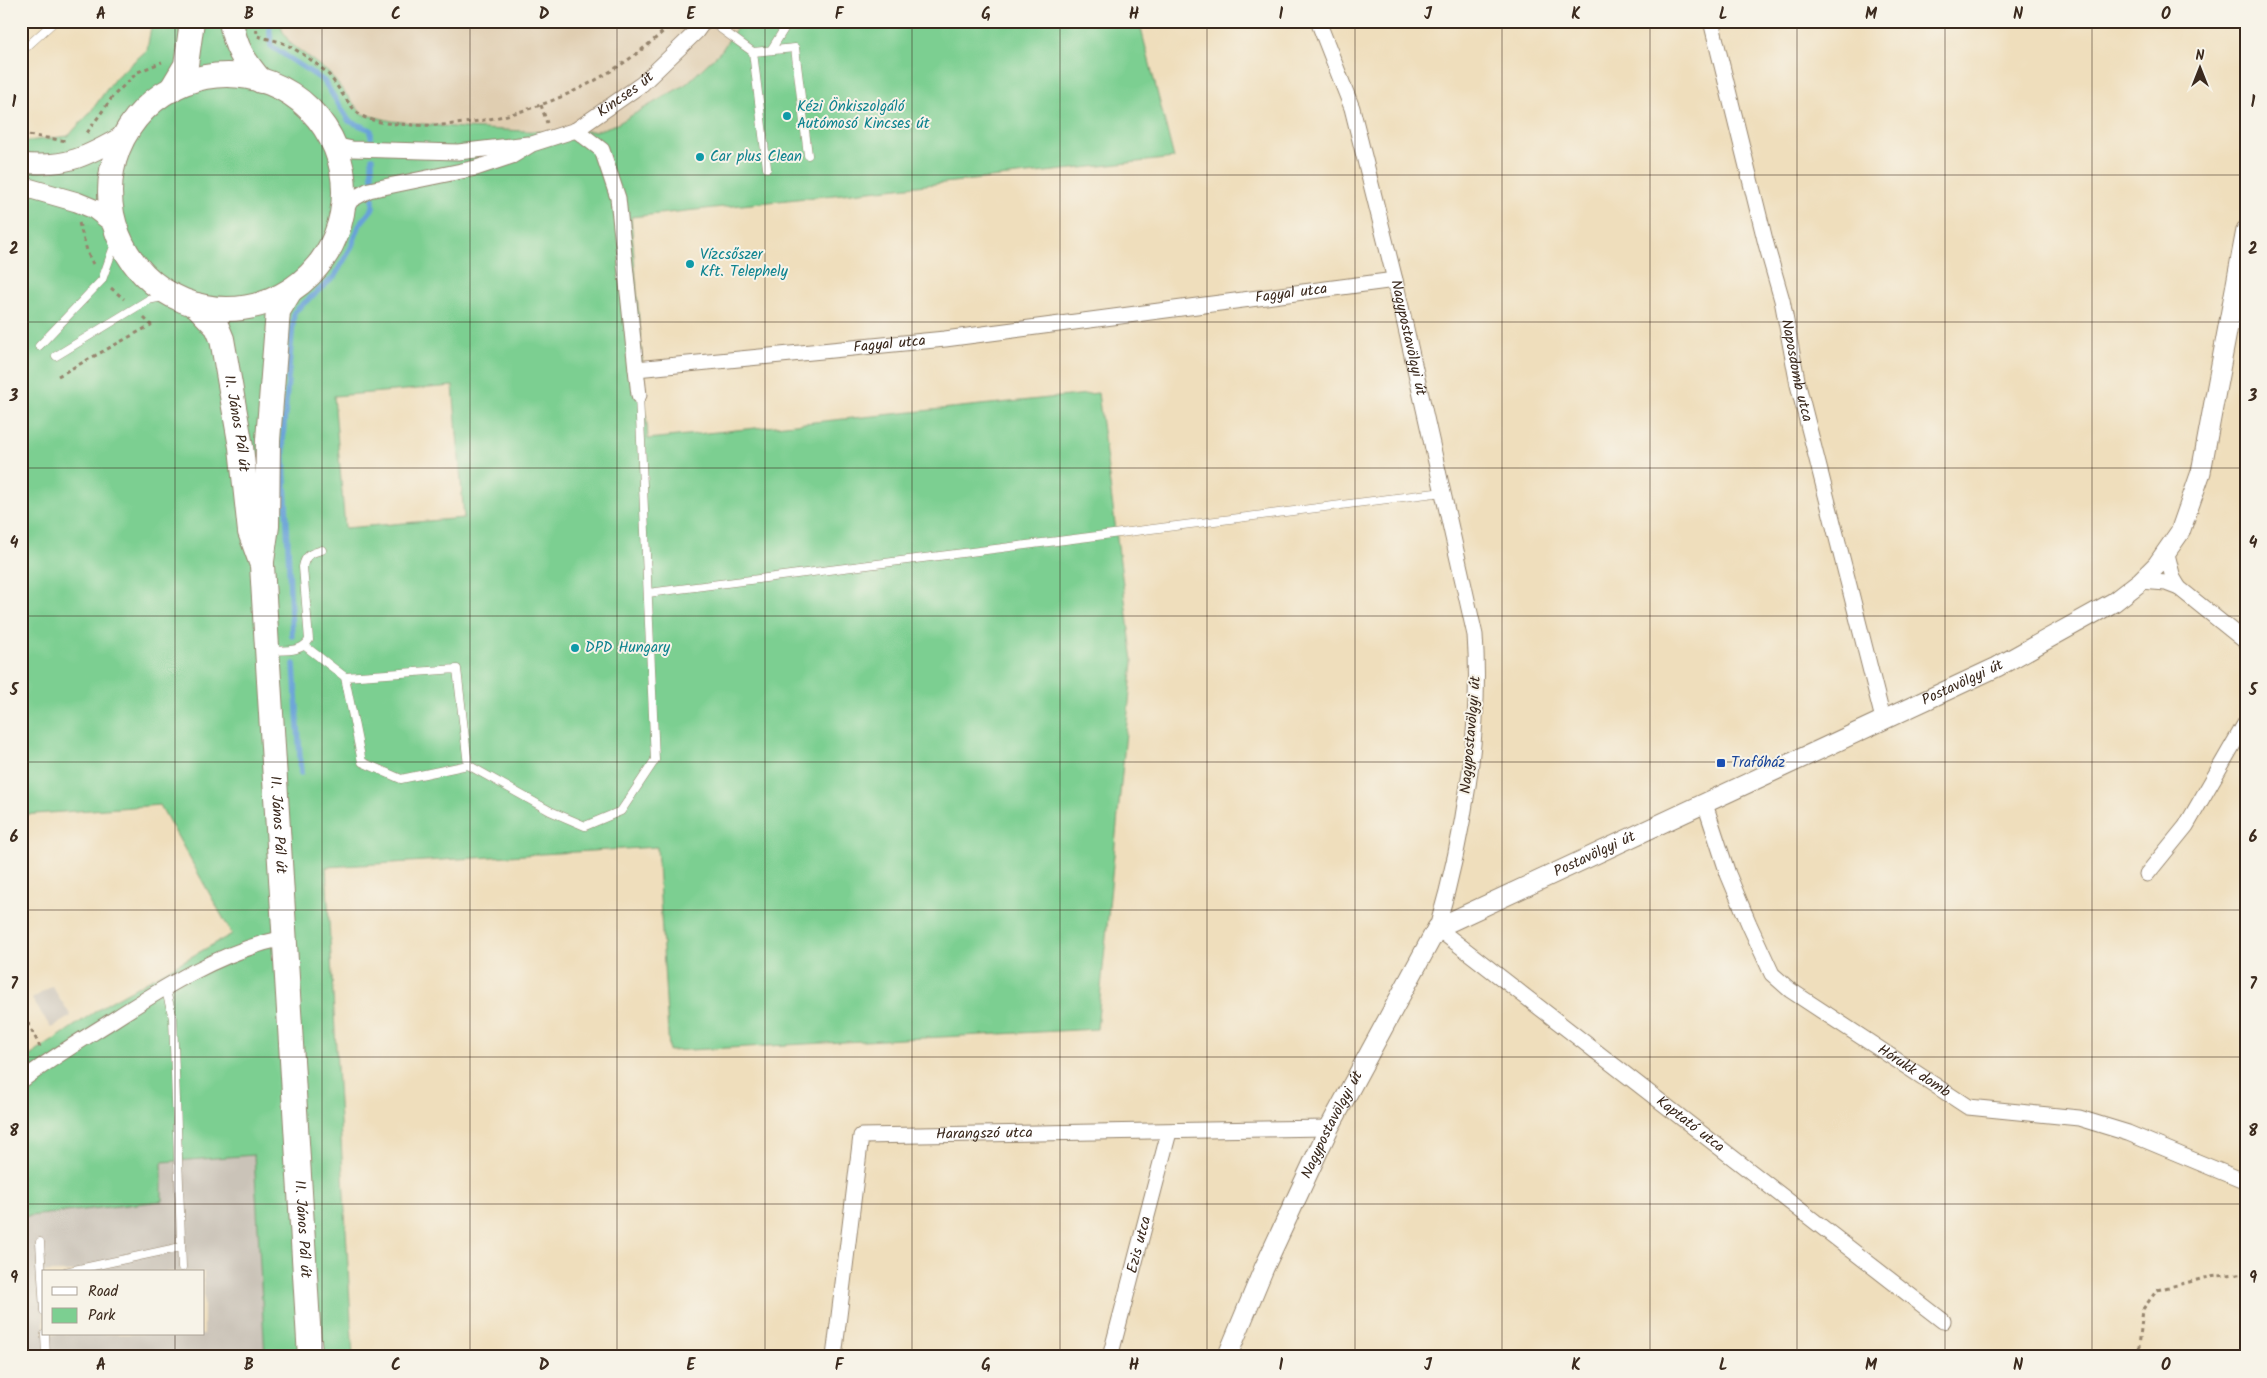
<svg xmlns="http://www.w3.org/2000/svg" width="2267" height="1378" font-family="Kalam,sans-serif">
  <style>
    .built { fill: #e0ceb1 }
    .industrial { fill: #cac3b8; fill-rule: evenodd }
    .green { fill: #7ccf91; stroke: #5c7c58; fill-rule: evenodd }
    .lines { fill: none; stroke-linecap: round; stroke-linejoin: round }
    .stream { stroke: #68a2d8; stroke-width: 5.5 }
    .service-casing { stroke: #95846d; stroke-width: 9 }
    .minor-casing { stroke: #95846d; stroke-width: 17 }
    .tertiary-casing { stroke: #95846d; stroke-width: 21 }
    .primary-casing { stroke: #95846d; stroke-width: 26 }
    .path { stroke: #95846d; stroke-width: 3; stroke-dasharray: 4 4; stroke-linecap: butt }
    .service { stroke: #fff; stroke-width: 8 }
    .minor { stroke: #fff; stroke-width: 15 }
    .tertiary { stroke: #fff; stroke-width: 19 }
    .primary { stroke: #fff; stroke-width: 24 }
    .grid { fill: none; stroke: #3b2a1e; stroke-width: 1; stroke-opacity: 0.55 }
    .culture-dot { fill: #0f9aa8; stroke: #f7f3e8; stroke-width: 2 }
    .transit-dot { fill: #1a4fb4; stroke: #f7f3e8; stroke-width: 2 }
    .labels { text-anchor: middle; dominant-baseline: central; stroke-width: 4; stroke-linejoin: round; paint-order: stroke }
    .street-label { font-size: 15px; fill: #3b2a1e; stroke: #f7f3e8 }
    .culture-label { font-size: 15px; fill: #0d838f; stroke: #f7f3e8; text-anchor: start }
    .transit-label { font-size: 15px; fill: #164399; stroke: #f7f3e8; text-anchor: start }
    .neatline { fill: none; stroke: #3b2a1e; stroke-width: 2 }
    .grid-label { font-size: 16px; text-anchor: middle; font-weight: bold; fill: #3b2a1e }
  </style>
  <rect width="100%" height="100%" fill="#f7f3e8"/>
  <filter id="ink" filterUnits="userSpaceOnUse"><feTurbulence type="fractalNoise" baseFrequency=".02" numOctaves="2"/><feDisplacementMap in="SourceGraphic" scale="10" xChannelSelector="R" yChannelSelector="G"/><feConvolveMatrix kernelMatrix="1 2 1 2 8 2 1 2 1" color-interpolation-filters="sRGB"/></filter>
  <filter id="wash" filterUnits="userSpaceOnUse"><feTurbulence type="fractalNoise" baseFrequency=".0096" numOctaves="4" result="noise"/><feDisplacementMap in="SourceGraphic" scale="20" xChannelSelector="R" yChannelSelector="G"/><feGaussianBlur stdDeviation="1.12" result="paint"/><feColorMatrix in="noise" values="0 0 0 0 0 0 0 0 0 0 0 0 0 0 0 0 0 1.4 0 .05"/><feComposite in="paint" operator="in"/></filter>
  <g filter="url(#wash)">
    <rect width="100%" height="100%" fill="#efdebc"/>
    <path class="built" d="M281,21H741L722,50L686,84L617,124L596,131L547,132L462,128L392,121L362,114L329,73L290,43L282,30Z"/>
    <g class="industrial">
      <path d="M52,986L71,1016L51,1028L32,999Z"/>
      <path d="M254,1155L265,1357H25L21,1297V1217L162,1201L161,1162ZM44,1272H204V1334H44Z"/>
    </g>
    <path class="green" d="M152,21H281L282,30L290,43L329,73L362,114L392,121L462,128L547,132L596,131L617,124L686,84L722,50L741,21H1139L1174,158L631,217L648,439L1098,393L1133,661L1097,1029L669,1051L657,847L326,867L353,1357H265L254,1155L162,1162V1201L21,1217V1062L108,1003L232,934L160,805L21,815V142L68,136L89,114L115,78L147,50ZM453,386L464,518L345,528L334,396Z"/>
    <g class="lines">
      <g class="stream">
        <path d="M269,21L271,46L324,81L349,121L371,130V137"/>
        <path d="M372,158V178"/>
        <path d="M292,636L283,436L294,312L334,277L351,248L360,224L373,208V199"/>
        <path d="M294,664L301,773"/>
      </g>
    </g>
  </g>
  <g filter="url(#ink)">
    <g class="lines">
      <g class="service-casing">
        <g id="service">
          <path d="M710,21L753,52L767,168"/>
          <path d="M771,50L789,21"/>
          <path d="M21,52L55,21"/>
          <path d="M753,52L795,48L808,155"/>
          <path d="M39,346L102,280L118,235"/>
          <path d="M56,356L148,300L172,295"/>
          <path d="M648,593L1443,492"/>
          <path d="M305,646L345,677L457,669L468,765L550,811L585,826L621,811L655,760L639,395"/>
          <path d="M270,651C284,650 301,653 309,640L303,567C305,555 311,553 322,550"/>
          <path d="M345,677L362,762L401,779L468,765"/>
          <path d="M165,987L173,1018L182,1267"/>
          <path d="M40,1242L44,1311"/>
          <path d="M65,1272L181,1247"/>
          <path d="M45,1334L46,1357"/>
        </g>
      </g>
      <g class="minor-casing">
        <g id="minor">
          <path id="s1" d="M1318,21L1352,108L1395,280L1475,635C1482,728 1463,839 1437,928L1943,1321"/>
          <path id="s2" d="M1711,21L1766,244L1782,300L1798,385L1883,719"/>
          <path id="s3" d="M576,130L602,150L618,198L636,369L945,339L1395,280"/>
          <path d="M334,145L352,149L458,152L528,144"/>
          <path id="s4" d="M340,220L351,200L369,190L476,168L512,156L532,144L576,130L642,84L696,32L704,21"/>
          <path d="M636,369L639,395"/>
          <path d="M2167,554L2173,578L2179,588L2246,642"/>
          <path d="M2141,581L2166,583L2179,588"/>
          <path id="s5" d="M1705,804L1728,874L1749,924L1772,974L1790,990L1968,1107L2079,1118L2128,1133L2246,1182"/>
          <path d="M2147,874L2186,826L2246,722"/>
          <path d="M21,1081C50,1059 80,1041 110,1022C164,987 221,951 284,938"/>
          <path id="s6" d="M834,1357L861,1136L1329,1128"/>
          <path id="s7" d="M1110,1357L1169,1132"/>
        </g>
      </g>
      <g class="tertiary-casing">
        <g id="tertiary">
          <path d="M21,163C66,168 88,156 126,134"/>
          <path d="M21,186L77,202L94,209L115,225"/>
          <path id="s8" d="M1227,1357L1264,1268L1329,1128L1437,928L1997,667L2114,602L2141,581L2157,565L2180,532L2201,472L2246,230"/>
        </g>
      </g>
      <g class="primary-casing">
        <g id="primary">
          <path d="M231,21C235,48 244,61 261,81"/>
          <circle cx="227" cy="192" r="117"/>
          <path d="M171,90L186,65L192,21"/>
          <path id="s9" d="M196,305L217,327L222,339L241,447L250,532L262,565L310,1357"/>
          <path d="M262,561L267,526L268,440L278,311L290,291"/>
        </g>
      </g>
      <g class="path">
        <path d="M256,21L257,36C267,39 281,41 289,46C302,53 319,65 329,75C338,86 351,110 362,116C377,124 398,124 414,125C508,129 608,88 674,21"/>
        <path d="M541,105L547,123"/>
        <path d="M87,133L113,96L138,72L162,62"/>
        <path d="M21,134L67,141"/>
        <path d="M79,223L88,254L93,264"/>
        <path d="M111,288L124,299"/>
        <path d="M58,376L151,325L143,317"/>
        <path d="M21,1008L40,1047"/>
        <path d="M2138,1357L2143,1309L2157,1290L2209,1277L2246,1273"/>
      </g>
      <use href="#service" class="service"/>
      <use href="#minor" class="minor"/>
      <use href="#tertiary" class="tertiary"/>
      <use href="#primary" class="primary"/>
    </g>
  </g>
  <path class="grid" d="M175,21V1272M322,21V1357M470,21V1357M617,21V1357M765,21V1357M912,21V1357M1060,21V1357M1207,21V1357M1355,21V1357M1502,21V1357M1650,21V1357M1797,21V1357M1945,21V1357M2092,21V1357M21,175H2246M21,322H2246M21,468H2246M21,616H2246M21,762H2246M21,910H2246M21,1057H2246M21,1204H2246M175,1334V1357"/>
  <g class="culture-dot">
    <circle cx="787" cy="116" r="5"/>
    <circle cx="700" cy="157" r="5"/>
    <circle cx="690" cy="264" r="5"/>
    <circle cx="575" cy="648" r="5"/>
  </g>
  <rect class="transit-dot" x="1716" y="758" width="10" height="10" rx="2.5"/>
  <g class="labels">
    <g class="street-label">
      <text stroke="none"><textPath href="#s4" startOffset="321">Kincses út</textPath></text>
      <text stroke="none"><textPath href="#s3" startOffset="915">Fagyal utca</textPath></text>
      <text stroke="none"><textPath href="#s1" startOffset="330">Nagypostavölgyi út</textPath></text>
      <text stroke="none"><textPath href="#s3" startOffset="510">Fagyal utca</textPath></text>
      <text stroke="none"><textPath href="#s2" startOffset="360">Naposdomb utca</textPath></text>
      <text stroke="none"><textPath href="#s9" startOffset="129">II. János Pál út</textPath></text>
      <text stroke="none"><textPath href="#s8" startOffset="1058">Postavölgyi út</textPath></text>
      <text transform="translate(1471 735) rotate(-85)">Nagypostavölgyi út</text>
      <text stroke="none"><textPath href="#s9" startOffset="534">II. János Pál út</textPath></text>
      <text stroke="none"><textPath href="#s8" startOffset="652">Postavölgyi út</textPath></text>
      <text stroke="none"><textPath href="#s5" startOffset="355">Hórukk domb</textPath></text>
      <text stroke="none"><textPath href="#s1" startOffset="1252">Kaptató utca</textPath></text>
      <text stroke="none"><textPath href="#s8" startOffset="255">Nagypostavölgyi út</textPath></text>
      <text stroke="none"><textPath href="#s6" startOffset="346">Harangszó utca</textPath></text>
      <text stroke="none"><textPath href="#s9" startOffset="939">II. János Pál út</textPath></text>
      <text stroke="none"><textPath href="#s7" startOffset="116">Ezis utca</textPath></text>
    </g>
    <g class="culture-label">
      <text x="797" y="107">Kézi Önkiszolgáló<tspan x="797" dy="17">Autómosó Kincses út</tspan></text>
      <text x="710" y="157">Car plus Clean</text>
      <text x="700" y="255">Vízcsőszer<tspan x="700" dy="17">Kft. Telephely</tspan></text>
      <text x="585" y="648">DPD Hungary</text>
    </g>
    <g class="transit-label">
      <text x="1731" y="763">Trafóház</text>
    </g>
  </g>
  <rect width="2267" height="1378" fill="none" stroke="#f7f3e8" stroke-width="55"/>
  <rect x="42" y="1270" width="162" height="65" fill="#f7f3e8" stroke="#aca397"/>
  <rect x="52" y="1287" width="25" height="8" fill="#ffffff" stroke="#aca397"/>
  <text x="88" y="1296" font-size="15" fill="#3b2a1e">Road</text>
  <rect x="52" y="1308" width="25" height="15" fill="#7ccf91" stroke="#aca397"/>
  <text x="88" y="1320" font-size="15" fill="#3b2a1e">Park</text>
  <g transform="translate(2200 68)" stroke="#f7f3e8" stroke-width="4" paint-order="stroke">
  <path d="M0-4L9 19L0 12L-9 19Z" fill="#3b2a1e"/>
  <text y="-8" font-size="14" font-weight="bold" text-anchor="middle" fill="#3b2a1e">N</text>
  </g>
  <rect x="28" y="28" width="2212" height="1322" class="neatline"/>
  <g class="grid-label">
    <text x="101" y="19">A</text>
    <text x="249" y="19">B</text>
    <text x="396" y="19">C</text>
    <text x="544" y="19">D</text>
    <text x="691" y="19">E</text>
    <text x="839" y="19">F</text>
    <text x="986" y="19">G</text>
    <text x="1134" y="19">H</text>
    <text x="1281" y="19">I</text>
    <text x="1428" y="19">J</text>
    <text x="1576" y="19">K</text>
    <text x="1723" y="19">L</text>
    <text x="1871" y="19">M</text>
    <text x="2018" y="19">N</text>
    <text x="2166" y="19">O</text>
    <text x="14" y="107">1</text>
    <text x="2253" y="107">1</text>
    <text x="14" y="254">2</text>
    <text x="2253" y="254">2</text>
    <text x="14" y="401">3</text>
    <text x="2253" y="401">3</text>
    <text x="14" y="548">4</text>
    <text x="2253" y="548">4</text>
    <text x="14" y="695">5</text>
    <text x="2253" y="695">5</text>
    <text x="14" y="842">6</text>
    <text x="2253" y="842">6</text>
    <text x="14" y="989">7</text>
    <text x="2253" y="989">7</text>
    <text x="14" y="1136">8</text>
    <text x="2253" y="1136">8</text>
    <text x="14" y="1283">9</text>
    <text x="2253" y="1283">9</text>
    <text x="101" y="1370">A</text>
    <text x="249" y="1370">B</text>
    <text x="396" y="1370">C</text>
    <text x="544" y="1370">D</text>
    <text x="691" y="1370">E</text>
    <text x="839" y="1370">F</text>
    <text x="986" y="1370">G</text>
    <text x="1134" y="1370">H</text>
    <text x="1281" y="1370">I</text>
    <text x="1428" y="1370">J</text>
    <text x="1576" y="1370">K</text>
    <text x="1723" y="1370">L</text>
    <text x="1871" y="1370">M</text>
    <text x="2018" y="1370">N</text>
    <text x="2166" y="1370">O</text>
  </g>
</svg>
